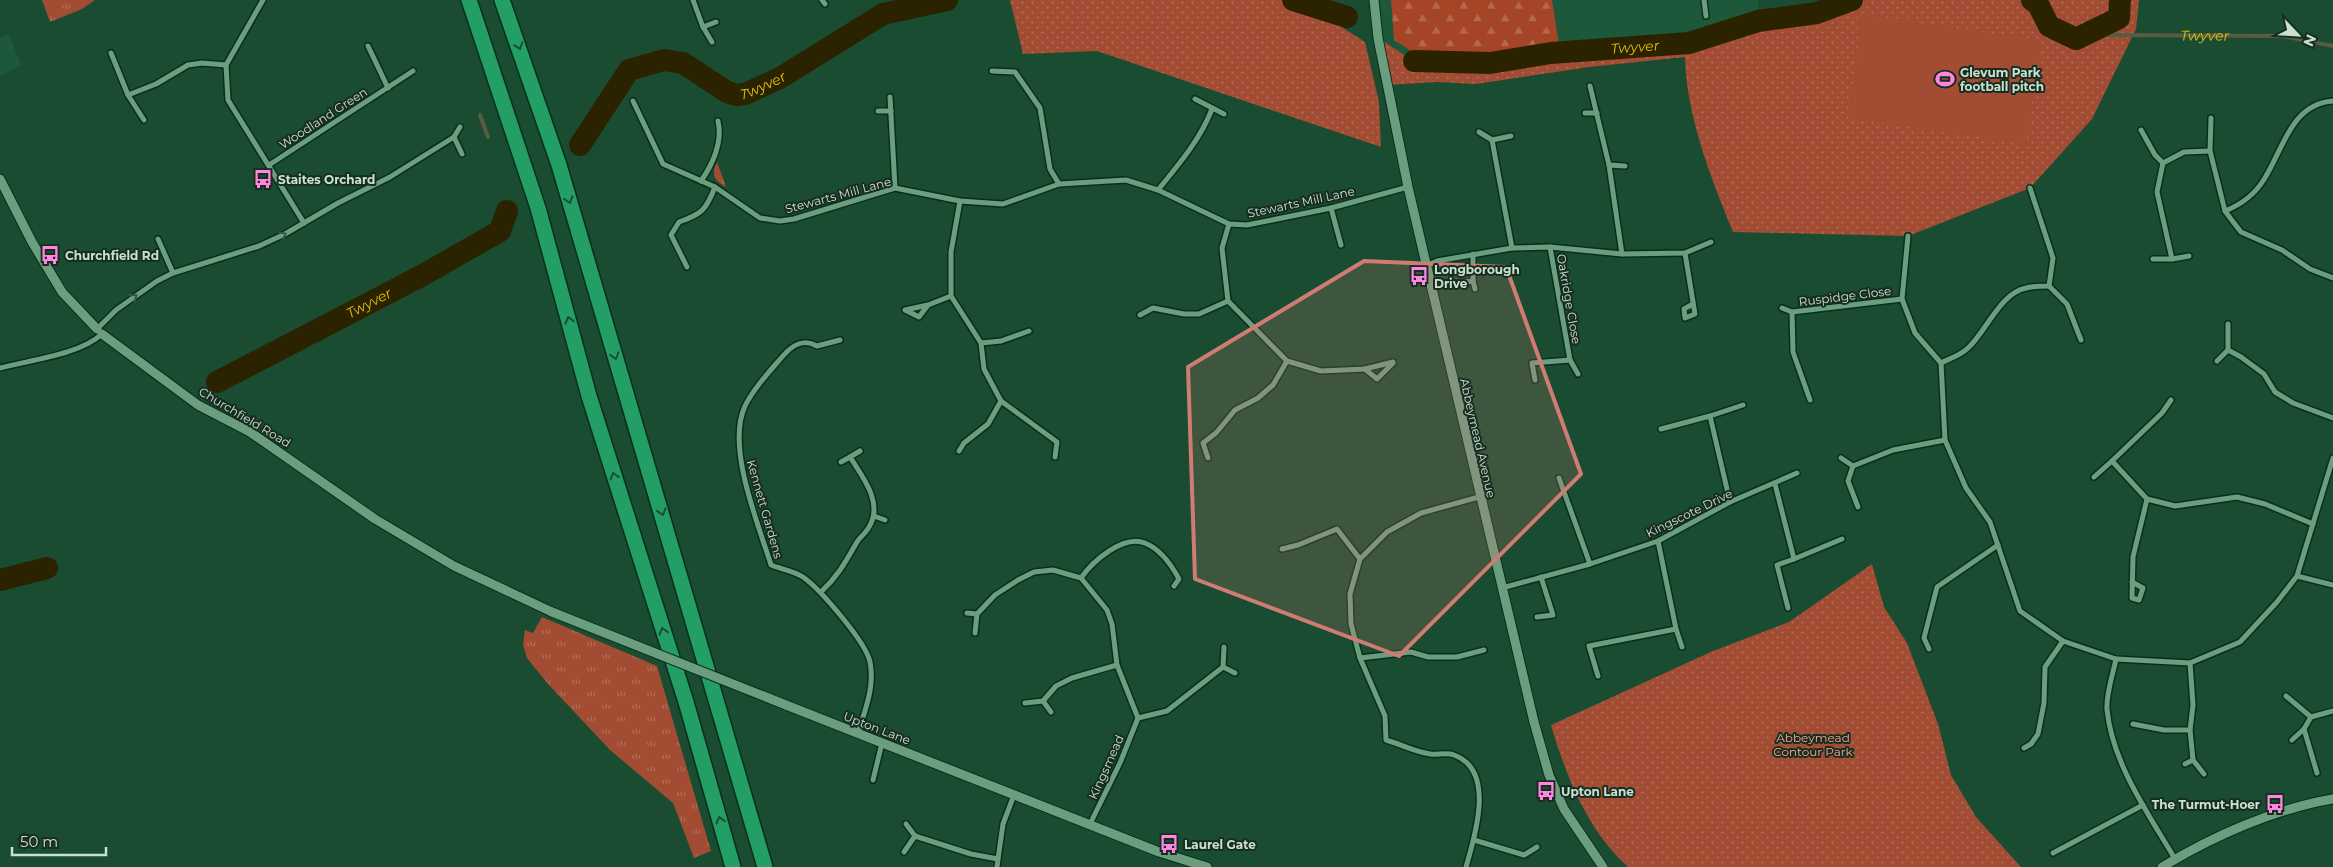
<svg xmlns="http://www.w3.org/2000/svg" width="2333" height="867" font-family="Montserrat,sans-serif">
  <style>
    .built { fill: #1c5839 }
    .grass { fill: url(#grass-tufts) }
    .forest { fill: url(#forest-firs) }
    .park { fill: url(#park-dots) }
    .garden { fill: #a14c33 }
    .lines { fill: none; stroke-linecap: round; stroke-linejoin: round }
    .stream { stroke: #5a5c3f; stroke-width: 4 }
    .river { stroke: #2b2300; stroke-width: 22 }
    .minor-casing { stroke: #082f1c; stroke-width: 8 }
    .tertiary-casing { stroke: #082f1c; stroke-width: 11 }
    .motorway-casing { stroke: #082f1c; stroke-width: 18 }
    .minor { stroke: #6b9d7f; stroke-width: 5 }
    .tertiary { stroke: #6b9d7f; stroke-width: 9 }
    .motorway { stroke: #239e64; stroke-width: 15 }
    .tertiary-bridge-casing { stroke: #082f1c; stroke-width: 11; stroke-linecap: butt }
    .tertiary-bridge { stroke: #6b9d7f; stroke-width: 9 }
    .oneway { stroke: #1b4e34 }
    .oneway2 { stroke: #355441 }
    .marked { fill: #d07b74; fill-opacity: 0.2; stroke: #d07b74; stroke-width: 4; stroke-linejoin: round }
    .labels { text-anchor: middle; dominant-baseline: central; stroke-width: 4; stroke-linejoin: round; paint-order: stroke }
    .poi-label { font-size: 12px; font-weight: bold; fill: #c8e1d1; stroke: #182c20; text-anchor: start }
    .street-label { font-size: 12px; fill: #c8e1d1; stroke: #182c20 }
    .park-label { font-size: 12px; fill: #f9a992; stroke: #182c20 }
    .water-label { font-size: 14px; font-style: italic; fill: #e0c107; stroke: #182c20 }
  </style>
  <defs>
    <pattern id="grass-tufts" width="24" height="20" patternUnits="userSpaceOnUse" patternTransform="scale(1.25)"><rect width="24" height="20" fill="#a14c33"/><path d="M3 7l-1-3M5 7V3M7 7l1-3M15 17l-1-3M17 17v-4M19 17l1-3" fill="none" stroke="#b06e59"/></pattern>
    <pattern id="forest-firs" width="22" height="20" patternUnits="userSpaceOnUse" patternTransform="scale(1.25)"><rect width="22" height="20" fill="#a64427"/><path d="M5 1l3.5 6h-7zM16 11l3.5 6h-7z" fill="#b4684f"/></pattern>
    <pattern id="park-dots" width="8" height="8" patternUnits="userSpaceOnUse" patternTransform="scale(1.25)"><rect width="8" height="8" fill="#a14c33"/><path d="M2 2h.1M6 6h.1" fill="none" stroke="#b06e59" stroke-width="1.8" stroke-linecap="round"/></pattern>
  </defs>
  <rect width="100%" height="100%" fill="#194c31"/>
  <g class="built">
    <path d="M1374,0H1758V21L1689,43L1551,53L1490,63L1414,61L1378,38Z"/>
    <path d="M9,34L21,65L0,76V37Z"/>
  </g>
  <g class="grass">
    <path d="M42,0H95L82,9L50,22Z"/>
    <path d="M717,162L726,187C714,180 711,176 717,162Z"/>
    <path d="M542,617L657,666L711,851L694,858L673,803L610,750L548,684L527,658L523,645L525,630L533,633Z"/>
  </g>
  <path class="forest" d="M1391,0H1552L1559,45L1490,58L1416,54L1394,40Z"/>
  <g class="park">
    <path d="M1010,0H1299L1365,42L1379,102L1381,147L1097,51L1023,54Z"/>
    <path d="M1852,0H2139L2136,29L2092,119L2030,188L1908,236L1733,232C1711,178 1686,115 1685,57L1589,67L1476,84L1437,82L1387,85L1378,38L1414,61L1490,63L1551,53L1689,43L1758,21L1817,13Z"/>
    <path d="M1872,564L1884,607L1907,643L1938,724L1951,775L1976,817L2021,867H1628C1587,830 1566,776 1551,725L1713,651L1789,622Z"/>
  </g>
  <path class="garden" d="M1862,15L2041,40L2026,144L1849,118Z"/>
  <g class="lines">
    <g class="stream">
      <path id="s1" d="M2076,39L2105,35L2282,36L2333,46"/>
      <path d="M480,115L488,137"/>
    </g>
    <g class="river">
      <path d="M1293,0L1347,17"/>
      <path d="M2032,0L2038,4L2049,26L2076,39L2119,18L2120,0"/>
      <path id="s2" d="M1414,61L1490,63L1551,53L1689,43L1758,21L1817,13L1852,0"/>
      <path id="s3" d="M580,145L629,70L664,60L683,63L727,92L736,95L745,94L780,78L883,14L947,0"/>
      <path id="s4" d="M217,382L423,275L500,231L507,211"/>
      <path d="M0,580L47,568"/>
    </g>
    <g class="minor-casing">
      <g id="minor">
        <path d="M263,0L226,65L228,100L304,223"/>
        <path d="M693,0L703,27L712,42"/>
        <path d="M822,0L825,4"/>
        <path d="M1704,0L1706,16"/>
        <path d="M703,27L716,22"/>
        <path d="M368,46L388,88"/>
        <path d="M111,53L128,95L156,84L188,65L202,63L226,65"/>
        <path d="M992,71L1015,72L1040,108L1050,169L1059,184"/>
        <path d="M1590,86L1609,165"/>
        <path d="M128,95L144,120"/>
        <path d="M890,97L895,188"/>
        <path d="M1195,99L1224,114"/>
        <path d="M633,101L663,164L715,187L760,218L780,221L794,219L895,188L960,201L1003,204L1059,184L1126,180L1158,190L1229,224L1247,225L1331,208L1408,187"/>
        <path d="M878,111H891"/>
        <path d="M1585,113H1597"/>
        <path d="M2211,118L2210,151L2225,211L2234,223L2241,232L2282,250L2310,269L2333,278"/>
        <path d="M2141,130L2155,155L2163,163"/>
        <path d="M1479,132L1492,140L1512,248"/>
        <path d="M454,137L462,154"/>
        <path d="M1492,140L1511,136"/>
        <path d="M269,165L413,71"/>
        <path d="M701,181C713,164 723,141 718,121"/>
        <path d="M1158,190C1179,164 1200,140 1212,109"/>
        <path d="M960,201L951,252V296L981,343L984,369L1001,401L1057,442L1055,457"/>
        <path d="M1331,208L1341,245"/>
        <path d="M2225,211C2240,205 2254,195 2263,181C2283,151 2290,104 2333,101"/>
        <path d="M1229,224L1222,248L1228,301L1287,361L1321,371L1365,369L1393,362"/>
        <path d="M1908,236L1902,299L1915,333L1941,363L1945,440L1966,488L1990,522L2020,611L2063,641L2116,659L2190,663L2240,642L2277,602L2297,576L2333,458"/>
        <path d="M158,239L173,273"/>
        <path d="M1685,253L1695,314L1685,318L1684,309L1693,304"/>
        <path d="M1473,254V281L1475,289"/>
        <path d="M1622,254L1609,165L1625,166"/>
        <path d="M2153,259H2172L2157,192L2163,163L2184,152L2210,151"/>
        <path d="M2172,259L2189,256"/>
        <path d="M1426,266L1437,261L1512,248L1550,247L1622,254L1685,253L1711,242"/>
        <path d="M687,267L671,235L679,222C702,214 706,210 715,187"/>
        <path d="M1464,282L1473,281"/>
        <path d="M2049,286L2067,304L2081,340"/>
        <path d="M928,305L905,310L919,317L928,305L951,296"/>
        <path d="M1782,308L1792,312"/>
        <path d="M1140,315L1153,308L1184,314H1199L1228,301"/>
        <path d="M2228,324V350L2241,357L2264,374L2275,392L2293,403L2333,418"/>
        <path d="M840,340L817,346C803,338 792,345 782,357C769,372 754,388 745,406C726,447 758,523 771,565C781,569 794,571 803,577C820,589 866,642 870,662C875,687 865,710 858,733"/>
        <path d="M981,343L1001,341L1029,331"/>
        <path d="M1570,360L1578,374"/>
        <path d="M2217,361L2228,350"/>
        <path d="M1941,363C1949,359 1961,355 1968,348C1986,332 2000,293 2026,288C2033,286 2042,286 2049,286L2053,258L2030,188"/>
        <path d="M0,368C30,360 79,355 102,334L97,329L116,310L157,281L173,273L259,246L285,234L338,203L390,177L454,137L460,127"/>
        <path d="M1365,369L1377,379L1393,363"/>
        <path d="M1535,380L1532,363L1570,360L1550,247"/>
        <path d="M1810,400L1793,352L1792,312L1902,299"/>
        <path d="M2171,400L2162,413L2112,461L2147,499L2175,506L2237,497L2265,504L2313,524"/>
        <path d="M1661,429L1710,416"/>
        <path d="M959,451L964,443L988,424L1001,401"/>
        <path d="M1208,458L1203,443L1216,433L1235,410L1258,398L1273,385L1287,361"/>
        <path d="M1841,458L1853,466"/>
        <path d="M841,462L850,457"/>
        <path d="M2094,477L2112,461"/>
        <path d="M1559,478L1590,564"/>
        <path d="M1775,484L1794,559L1777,565L1788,608"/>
        <path d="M1730,502L1710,416L1743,405"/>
        <path d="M1858,507L1848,481L1853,466L1893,450L1945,440"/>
        <path d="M874,516L885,520"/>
        <path d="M1282,549L1298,545L1337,529L1360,559"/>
        <path d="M1794,559L1842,539"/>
        <path d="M2297,576L2333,585"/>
        <path d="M1081,578C1092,562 1123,534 1145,543C1160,549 1172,566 1179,579L1174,586"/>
        <path d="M2132,582L2143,588L2139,600L2132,598L2133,557L2147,499"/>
        <path d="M1502,588L1590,564L1658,541L1730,502L1797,473"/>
        <path d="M821,592C838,576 845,563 857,542C860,537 866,533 869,527C884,503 862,476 850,457L860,451"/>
        <path d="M967,613L977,614"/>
        <path d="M1537,617L1553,615L1541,577"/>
        <path d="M1676,629L1682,647"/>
        <path d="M975,633L977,614L995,595L1018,580L1034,572L1053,570L1081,578L1107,610L1112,624L1117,665L1138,718"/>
        <path d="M1929,649L1924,638L1937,587L1998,545"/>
        <path d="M1360,658L1411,652L1428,657H1457L1484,650"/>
        <path d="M2116,659C2113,674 2106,694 2107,709C2112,763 2148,813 2175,859"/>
        <path d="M2190,663L2193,705L2190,730L2193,760L2204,774"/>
        <path d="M1223,667L1235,673"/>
        <path d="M1598,676L1589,646L1676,629L1658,541"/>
        <path d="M2286,696L2311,717"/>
        <path d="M1043,701L1051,712"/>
        <path d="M1025,703L1043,701L1056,686L1072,678L1117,665"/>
        <path d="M2133,724L2164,730H2190"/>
        <path d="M2304,729L2317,773"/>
        <path d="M2292,740L2304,729L2311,717L2333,711"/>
        <path d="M2024,748L2031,744L2038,734L2044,703L2045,667L2063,641"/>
        <path d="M2185,764L2193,760"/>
        <path d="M873,780L882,743"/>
        <path d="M906,824L915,836"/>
        <path d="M1090,824L1120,763L1138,718L1167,711L1223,667L1224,647"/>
        <path d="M1474,840L1524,855L1537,847"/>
        <path d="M904,852L915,836L971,854L998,859L1003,824L1014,795"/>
        <path d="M2053,853L2143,805"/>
        <path d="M997,867L998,859"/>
        <path d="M1466,867C1475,836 1496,770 1454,755C1447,752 1438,755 1430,754C1416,752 1400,744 1386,740L1385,716L1360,658L1351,624L1350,594L1360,559L1387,532L1421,513L1479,497"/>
      </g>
    </g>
    <g class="tertiary-casing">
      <g id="tertiary">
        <path d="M1374,0L1378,38L1408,187L1534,722L1549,775L1564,809L1603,867"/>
        <path d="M0,179L32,242L62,292L97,329"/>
        <path d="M102,334L198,405L250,432L375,519L454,566L552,612"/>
        <path d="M786,705L1159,852L1207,867"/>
        <path d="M2162,867C2213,836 2274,809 2333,799"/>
      </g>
    </g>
    <g class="motorway-casing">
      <g id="motorway">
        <path d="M469,0L538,208L589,396L686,702L733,867"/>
        <path d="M502,0L559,165L765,867"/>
      </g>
    </g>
    <use href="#minor" class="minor"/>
    <use href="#tertiary" class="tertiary"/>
    <use href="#motorway" class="motorway"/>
    <g class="tertiary-bridge-casing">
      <path id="tertiary-bridge" d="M552,612L786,705"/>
    </g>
    <use href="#tertiary-bridge" class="tertiary-bridge"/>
  </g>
  <defs><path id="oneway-chevron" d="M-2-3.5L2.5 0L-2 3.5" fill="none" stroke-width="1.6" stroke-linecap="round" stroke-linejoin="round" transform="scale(1.25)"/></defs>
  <g class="oneway">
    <use href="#oneway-chevron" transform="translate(519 46) rotate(71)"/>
    <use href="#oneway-chevron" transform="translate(569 200) rotate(73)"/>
    <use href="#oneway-chevron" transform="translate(569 320) rotate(-105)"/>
    <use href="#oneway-chevron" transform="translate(615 356) rotate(73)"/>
    <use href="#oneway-chevron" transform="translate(614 476) rotate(-107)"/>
    <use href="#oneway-chevron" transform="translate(662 512) rotate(73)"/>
    <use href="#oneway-chevron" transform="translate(663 631) rotate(-107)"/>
    <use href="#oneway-chevron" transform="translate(720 820) rotate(-106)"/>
  </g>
  <g class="oneway2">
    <use href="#oneway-chevron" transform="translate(283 235) rotate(-26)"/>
    <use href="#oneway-chevron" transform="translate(134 297) rotate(-36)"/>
  </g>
  <path class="marked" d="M1364,261L1506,267L1581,474L1399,656L1195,579L1188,367Z"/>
  <defs>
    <g id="stadium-bare" transform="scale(1.5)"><path d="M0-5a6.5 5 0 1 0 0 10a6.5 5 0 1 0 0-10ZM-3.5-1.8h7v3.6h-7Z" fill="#fe86e1" stroke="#182c20" stroke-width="2.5" paint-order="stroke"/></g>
    <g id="bus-bare" transform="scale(1.5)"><path d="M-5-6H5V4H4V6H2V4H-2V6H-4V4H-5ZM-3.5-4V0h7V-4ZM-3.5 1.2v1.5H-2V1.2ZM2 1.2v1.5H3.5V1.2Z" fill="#fe86e1" stroke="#182c20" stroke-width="2.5" paint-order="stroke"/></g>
  </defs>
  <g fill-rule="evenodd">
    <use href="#stadium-bare" x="1945" y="79"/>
    <use href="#bus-bare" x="263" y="179"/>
    <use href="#bus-bare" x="50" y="255"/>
    <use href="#bus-bare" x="1419" y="276"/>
    <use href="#bus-bare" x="1546" y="791"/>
    <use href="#bus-bare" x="2275" y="804"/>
    <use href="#bus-bare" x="1169" y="844"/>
  </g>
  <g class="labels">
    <g class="poi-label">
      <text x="1960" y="72">Glevum Park<tspan x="1960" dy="14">football pitch</tspan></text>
      <text x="278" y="179">Staites Orchard</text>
      <text x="65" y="255">Churchfield Rd</text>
      <text x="1434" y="269">Longborough<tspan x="1434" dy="14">Drive</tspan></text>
      <text x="1561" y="791">Upton Lane</text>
      <text x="2260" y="804" text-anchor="end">The Turmut-Hoer</text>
      <text x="1184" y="844">Laurel Gate</text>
    </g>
    <g class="street-label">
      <text transform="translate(323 118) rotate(-33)">Woodland Green</text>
      <text transform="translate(838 195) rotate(-15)">Stewarts Mill Lane</text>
      <text transform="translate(1301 202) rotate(-12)">Stewarts Mill Lane</text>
      <text transform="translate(1845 296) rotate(-7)">Ruspidge Close</text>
      <text transform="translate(1569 299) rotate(80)">Oakridge Close</text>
      <text transform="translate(245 417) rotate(31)">Churchfield Road</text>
      <text transform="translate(1478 438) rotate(77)">Abbeymead Avenue</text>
      <text transform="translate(765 509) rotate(74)">Kennett Gardens</text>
      <text transform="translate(1689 513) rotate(-26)">Kingscote Drive</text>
      <text transform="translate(877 728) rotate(21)">Upton Lane</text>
      <text transform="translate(1106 767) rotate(-66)">Kingsmead</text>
    </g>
    <g class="park-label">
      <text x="1813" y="737">Abbeymead<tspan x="1813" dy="14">Contour Park</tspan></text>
    </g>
    <g class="water-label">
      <text stroke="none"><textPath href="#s1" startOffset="129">Twyver</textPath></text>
      <text stroke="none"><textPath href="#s2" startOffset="222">Twyver</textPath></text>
      <text stroke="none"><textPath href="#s3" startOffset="236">Twyver</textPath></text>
      <text stroke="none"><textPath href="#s4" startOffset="171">Twyver</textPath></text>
    </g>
  </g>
  <g transform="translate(2298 35) rotate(115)" stroke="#182c20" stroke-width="4" paint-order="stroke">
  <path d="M0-4L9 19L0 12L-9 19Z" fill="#c8e1d1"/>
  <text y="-8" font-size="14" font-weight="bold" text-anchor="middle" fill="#c8e1d1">N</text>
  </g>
  <path d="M12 847v8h94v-8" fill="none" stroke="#c8e1d1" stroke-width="2.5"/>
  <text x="20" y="847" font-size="15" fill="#c8e1d1" stroke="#182c20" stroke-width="4" paint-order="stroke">50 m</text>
</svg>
